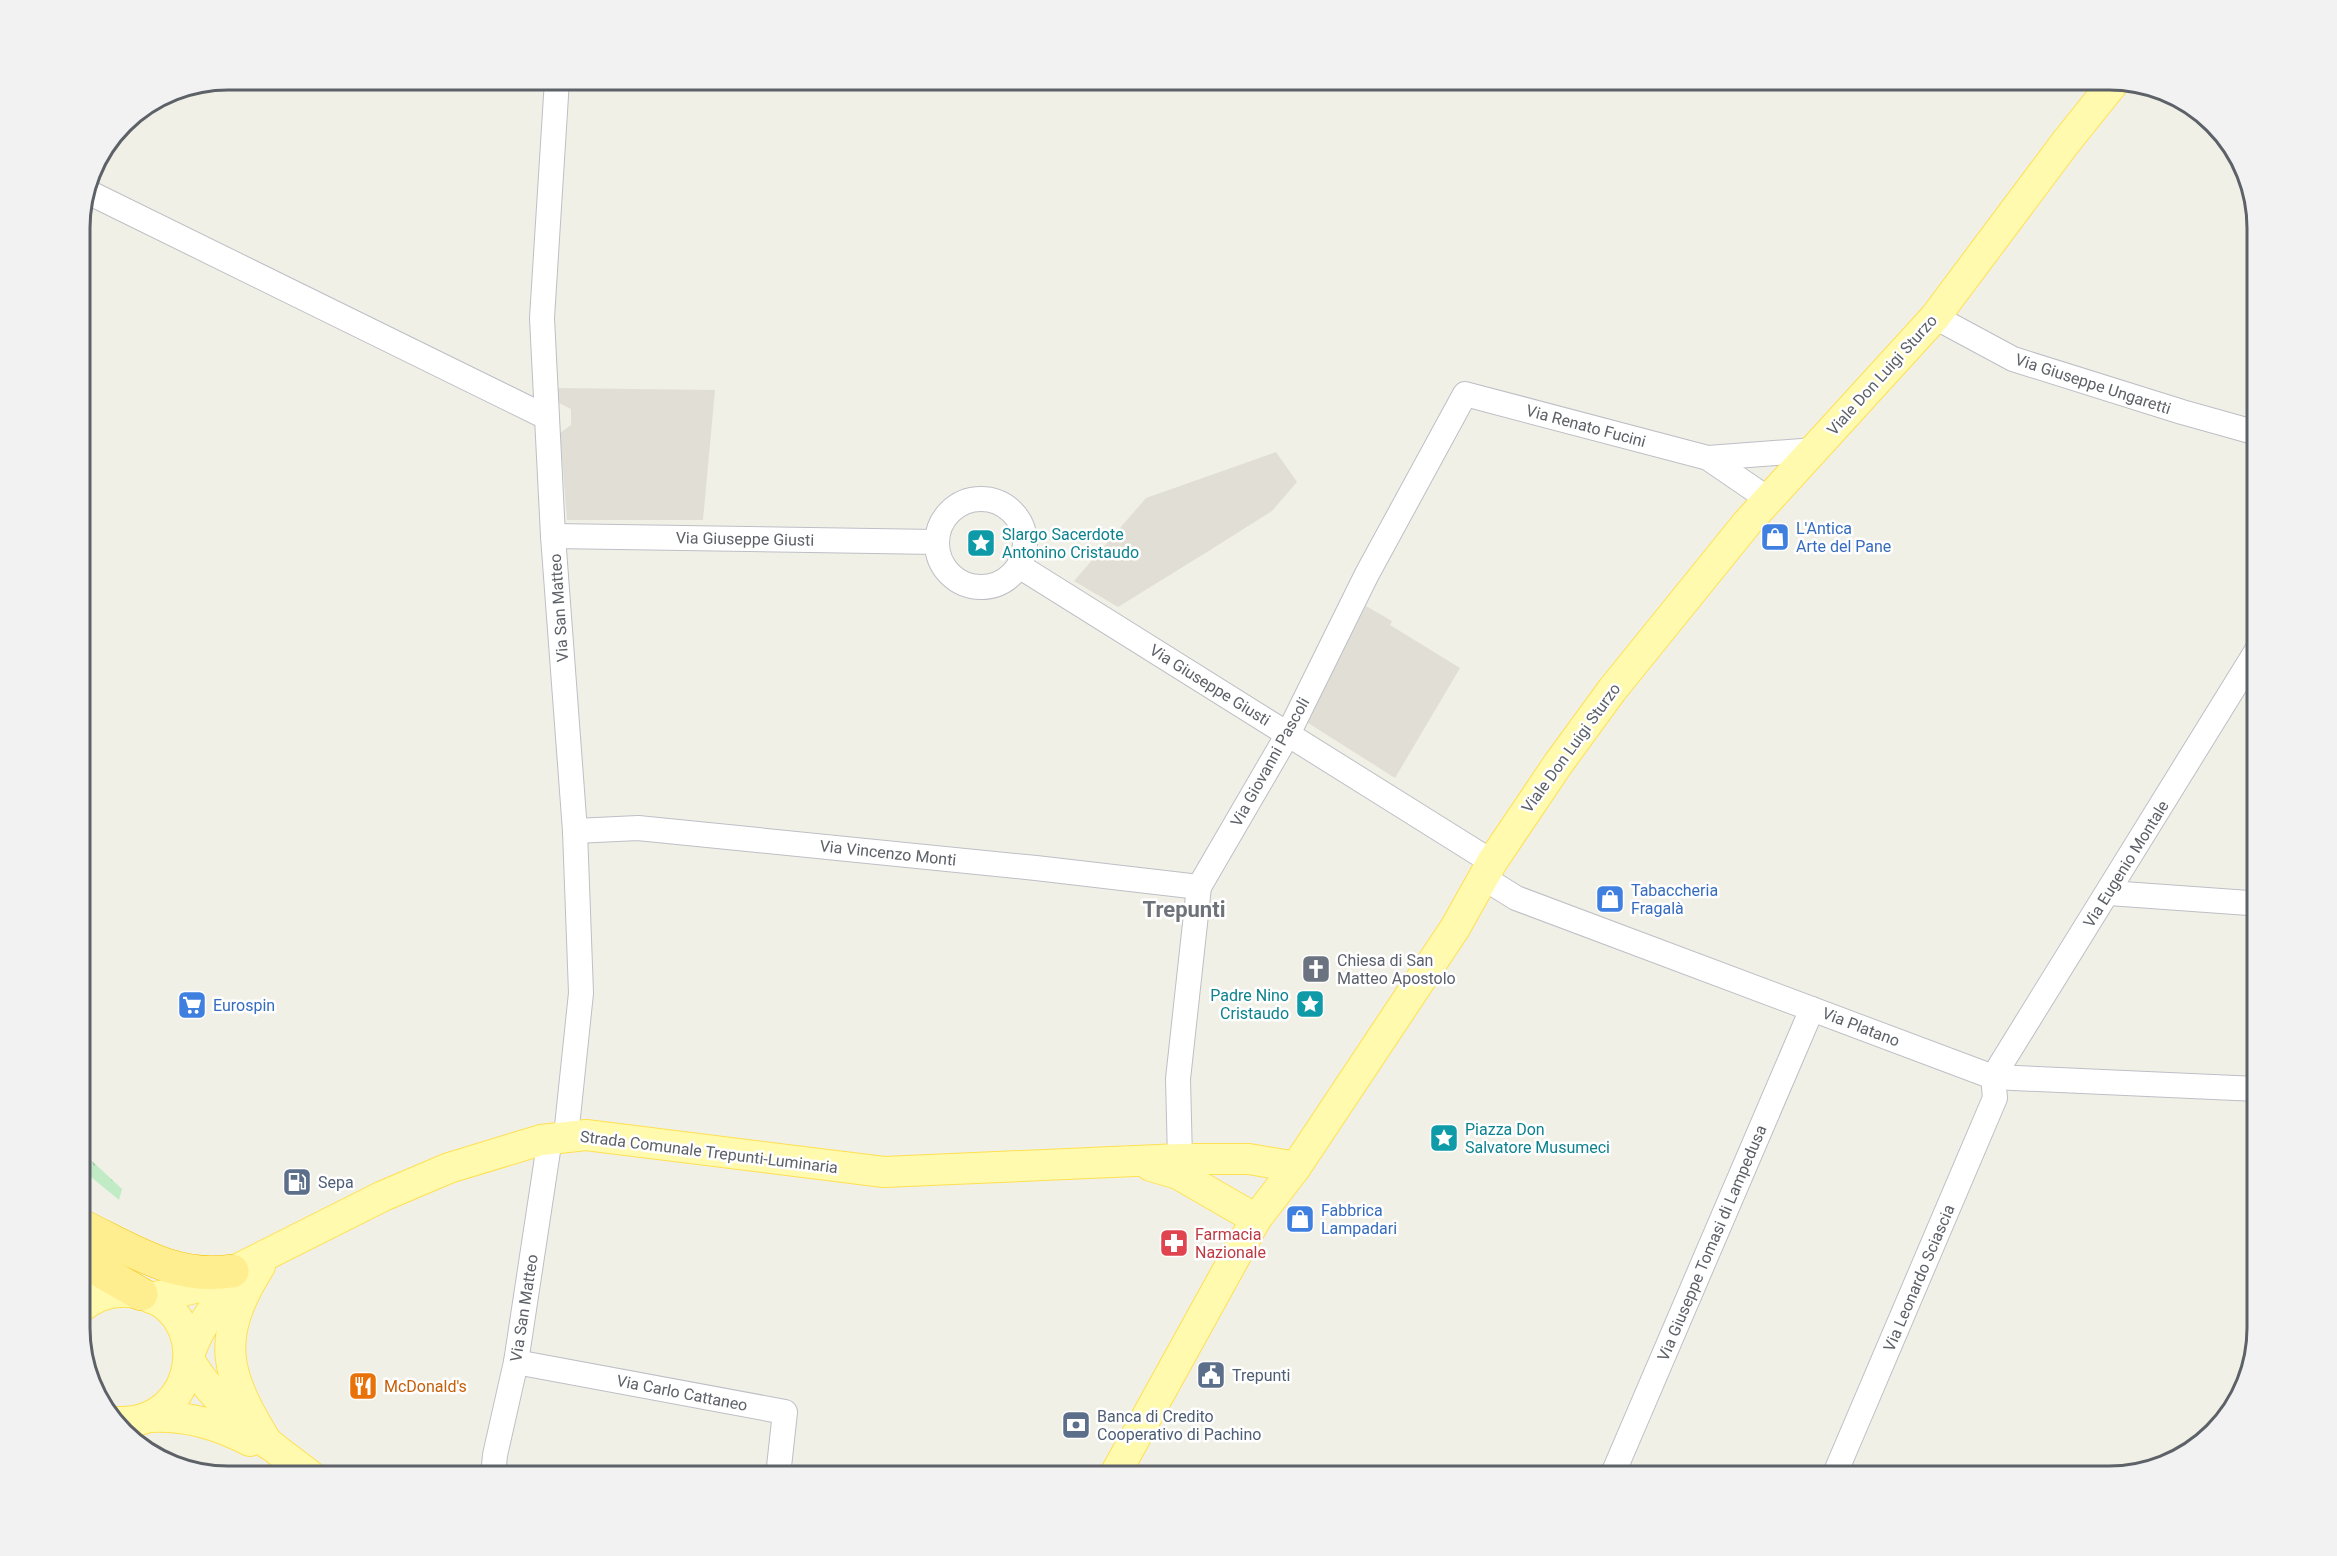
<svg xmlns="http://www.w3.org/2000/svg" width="2337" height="1556" font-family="Roboto,sans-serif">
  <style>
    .education { fill: #e1dfd5 }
    .grass { fill: url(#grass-tufts) }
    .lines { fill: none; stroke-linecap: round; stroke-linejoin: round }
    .minor-casing { stroke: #bdbfc6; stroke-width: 26 }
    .major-casing { stroke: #ffe051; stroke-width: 32 }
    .highway-casing { stroke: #f7c400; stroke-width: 34 }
    .minor { stroke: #fff; stroke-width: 24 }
    .major { stroke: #fffaad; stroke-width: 30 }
    .highway { stroke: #ffee8f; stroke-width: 33 }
    .labels { text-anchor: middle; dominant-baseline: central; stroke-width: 5; stroke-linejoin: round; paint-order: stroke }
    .street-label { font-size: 16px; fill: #5d6168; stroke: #fff }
    .shop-label { font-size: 16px; fill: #366cbe; stroke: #fff; text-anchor: start }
    .culture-label { font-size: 16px; fill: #0d838f; stroke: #fff; text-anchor: start }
    .worship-label { font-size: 16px; fill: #5b616d; stroke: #fff; text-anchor: start }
    .service-label { font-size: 16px; fill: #4e5e75; stroke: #fff; text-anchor: start }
    .health-label { font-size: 16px; fill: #be3a42; stroke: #fff; text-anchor: start }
    .food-label { font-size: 16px; fill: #c56008; stroke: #fff; text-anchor: start }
    .district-label { font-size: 22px; font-weight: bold; fill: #6e737a; stroke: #fff }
    .rim { fill: none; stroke: #5d6168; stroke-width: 3 }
  </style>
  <defs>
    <pattern id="grass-tufts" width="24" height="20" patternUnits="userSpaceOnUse" patternTransform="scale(1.5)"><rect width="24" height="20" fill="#c0ebc5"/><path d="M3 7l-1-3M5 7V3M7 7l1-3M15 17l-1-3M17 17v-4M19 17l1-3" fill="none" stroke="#9fc2a4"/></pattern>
  </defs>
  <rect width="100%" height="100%" fill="#f1f0e6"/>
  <g class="education">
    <path d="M556,388L715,390L703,520H567L560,433L571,425V409L557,402Z"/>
    <path d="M1276,452L1297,482L1272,511L1207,552L1118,607L1074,581L1146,498Z"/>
    <path d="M1366,606L1392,621L1390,625L1460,668L1395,778L1305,721Z"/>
  </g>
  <path class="grass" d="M80,1150L122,1189L119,1200L80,1168Z"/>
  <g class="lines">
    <g class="minor-casing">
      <g id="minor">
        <path d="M557,80L542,318L553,536L575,831L581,993L566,1136"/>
        <path d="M86,191L546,417"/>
        <path d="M1935,317L2013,359L2182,412L2257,433"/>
        <path d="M1708,458L1815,450"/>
        <circle cx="981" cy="543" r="44"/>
        <path d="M553,536L937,542"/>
        <path d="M1019,566L1492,862"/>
        <path d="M575,831L638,828L1036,868L1199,887"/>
        <path d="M1484,878L1516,898L1993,1077L2257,1089"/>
        <path d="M2109,893L2249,903"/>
        <path d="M1180,1159L1178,1079L1199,887L1288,734L1367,574L1465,394L1708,458L1768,499"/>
        <path d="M516,1362L785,1412L778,1476"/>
        <path d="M493,1476L495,1455L516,1362L550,1138"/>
        <path d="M1612,1476L1812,1009"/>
        <path d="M1834,1476L1995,1098L1993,1077L2257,650"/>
      </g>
    </g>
    <g class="major-casing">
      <g id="major">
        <path d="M1151,1166L1178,1174L1256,1219"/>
        <path d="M260,1266C214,1339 225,1374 268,1444"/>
        <path d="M151,1298L204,1286L383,1196L449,1168L541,1140L586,1135L884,1172L1180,1159H1249L1296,1167"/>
        <path d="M80,1308C96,1295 115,1289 136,1293C215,1307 201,1425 118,1422"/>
        <path d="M189,1355C201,1322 218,1298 247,1276"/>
        <path d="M189,1360C219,1409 265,1441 311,1476"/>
        <path d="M149,1417C186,1415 217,1424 250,1441"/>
        <path d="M1114,1476L1256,1219L1296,1167L1455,928L1492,862L1558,764L1612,690L1747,523L1935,317L2066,142L2115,81"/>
      </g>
    </g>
    <g class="highway-casing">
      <g id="highway">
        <path d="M80,1225C130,1249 175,1280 232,1271"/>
        <path d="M80,1259L141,1294"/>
      </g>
    </g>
    <use href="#minor" class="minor"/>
    <use href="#major" class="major"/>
    <use href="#highway" class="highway"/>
  </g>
  <defs>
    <g id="shop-square" transform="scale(1.5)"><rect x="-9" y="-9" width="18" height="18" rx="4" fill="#3f7fe0" stroke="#fff"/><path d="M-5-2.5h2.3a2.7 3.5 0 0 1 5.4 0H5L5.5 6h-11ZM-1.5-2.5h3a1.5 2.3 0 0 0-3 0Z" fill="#fff"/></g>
    <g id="sight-square" transform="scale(1.5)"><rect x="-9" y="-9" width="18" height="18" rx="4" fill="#0f9aa8" stroke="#fff"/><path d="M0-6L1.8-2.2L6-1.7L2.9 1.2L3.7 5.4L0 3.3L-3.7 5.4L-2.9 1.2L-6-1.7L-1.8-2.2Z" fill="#fff"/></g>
    <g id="church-square" transform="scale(1.5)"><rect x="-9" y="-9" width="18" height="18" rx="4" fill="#6b7280" stroke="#fff"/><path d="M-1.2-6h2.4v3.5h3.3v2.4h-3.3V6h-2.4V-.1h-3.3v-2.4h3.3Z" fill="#fff"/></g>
    <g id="supermarket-square" transform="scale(1.5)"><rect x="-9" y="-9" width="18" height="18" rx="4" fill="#3f7fe0" stroke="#fff"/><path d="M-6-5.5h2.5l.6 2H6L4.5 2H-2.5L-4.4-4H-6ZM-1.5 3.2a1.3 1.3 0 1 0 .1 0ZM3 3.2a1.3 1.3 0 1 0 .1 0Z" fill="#fff"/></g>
    <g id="fuel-square" transform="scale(1.5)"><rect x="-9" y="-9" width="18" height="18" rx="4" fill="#5c6f8a" stroke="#fff"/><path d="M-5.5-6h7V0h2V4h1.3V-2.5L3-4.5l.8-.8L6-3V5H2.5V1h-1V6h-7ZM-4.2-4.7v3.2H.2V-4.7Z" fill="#fff"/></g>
    <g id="pharmacy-square" transform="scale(1.5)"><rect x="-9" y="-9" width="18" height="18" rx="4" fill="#e0444e" stroke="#fff"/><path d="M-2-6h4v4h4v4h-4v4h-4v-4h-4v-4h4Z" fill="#fff"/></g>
    <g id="civic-square" transform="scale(1.5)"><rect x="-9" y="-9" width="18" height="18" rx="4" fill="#5c6f8a" stroke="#fff"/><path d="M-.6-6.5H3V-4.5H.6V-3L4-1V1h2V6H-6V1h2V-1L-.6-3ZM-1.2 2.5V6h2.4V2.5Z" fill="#fff"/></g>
    <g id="restaurant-square" transform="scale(1.5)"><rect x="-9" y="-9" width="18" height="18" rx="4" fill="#e8710a" stroke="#fff"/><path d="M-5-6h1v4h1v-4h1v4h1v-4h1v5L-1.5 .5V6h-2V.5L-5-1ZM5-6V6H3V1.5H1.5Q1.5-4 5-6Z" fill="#fff"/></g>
    <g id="bank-square" transform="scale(1.5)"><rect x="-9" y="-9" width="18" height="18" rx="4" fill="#5c6f8a" stroke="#fff"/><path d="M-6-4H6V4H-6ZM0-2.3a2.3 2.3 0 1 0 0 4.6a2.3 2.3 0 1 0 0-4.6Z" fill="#fff"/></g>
  </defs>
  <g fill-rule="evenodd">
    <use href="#shop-square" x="1775" y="537"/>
    <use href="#sight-square" x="981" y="543"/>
    <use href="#shop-square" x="1610" y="899"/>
    <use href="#church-square" x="1316" y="969"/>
    <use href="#sight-square" x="1310" y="1004"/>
    <use href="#supermarket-square" x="192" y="1005"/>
    <use href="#sight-square" x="1444" y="1138"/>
    <use href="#fuel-square" x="297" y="1182"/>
    <use href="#shop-square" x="1300" y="1219"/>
    <use href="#pharmacy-square" x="1174" y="1243"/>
    <use href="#civic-square" x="1211" y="1375"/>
    <use href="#restaurant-square" x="363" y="1386"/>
    <use href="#bank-square" x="1076" y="1425"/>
  </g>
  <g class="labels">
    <g class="street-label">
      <text transform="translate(1882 375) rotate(-48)">Viale Don Luigi Sturzo</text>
      <text transform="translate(2093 384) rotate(18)">Via Giuseppe Ungaretti</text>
      <text transform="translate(1586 426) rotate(15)">Via Renato Fucini</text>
      <text transform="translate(745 539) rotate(1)">Via Giuseppe Giusti</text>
      <text transform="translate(559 608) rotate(-94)">Via San Matteo</text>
      <text transform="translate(1210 685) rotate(32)">Via Giuseppe Giusti</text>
      <text transform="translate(1571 748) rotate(-54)">Viale Don Luigi Sturzo</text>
      <text transform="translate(1270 762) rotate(-61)">Via Giovanni Pascoli</text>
      <text transform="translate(888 853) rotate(6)">Via Vincenzo Monti</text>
      <text transform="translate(2126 864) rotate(-58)">Via Eugenio Montale</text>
      <text transform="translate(1861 1027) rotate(21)">Via Platano</text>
      <text transform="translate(709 1152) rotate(7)">Strada Comunale Trepunti-Luminaria</text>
      <text transform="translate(1712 1243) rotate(-67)">Via Giuseppe Tomasi di Lampedusa</text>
      <text transform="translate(1919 1278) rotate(-67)">Via Leonardo Sciascia</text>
      <text transform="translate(524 1308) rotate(-81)">Via San Matteo</text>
      <text transform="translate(682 1393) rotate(11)">Via Carlo Cattaneo</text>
    </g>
    <g class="shop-label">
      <text x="1796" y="528">L'Antica<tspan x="1796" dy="18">Arte del Pane</tspan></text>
      <text x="1631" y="890">Tabaccheria<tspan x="1631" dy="18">Fragalà</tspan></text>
      <text x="213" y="1005">Eurospin</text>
      <text x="1321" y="1210">Fabbrica<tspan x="1321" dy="18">Lampadari</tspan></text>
    </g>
    <g class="culture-label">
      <text x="1002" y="534">Slargo Sacerdote<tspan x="1002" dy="18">Antonino Cristaudo</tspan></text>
      <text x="1289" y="995" text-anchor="end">Padre Nino<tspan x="1289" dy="18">Cristaudo</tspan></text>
      <text x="1465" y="1129">Piazza Don<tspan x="1465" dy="18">Salvatore Musumeci</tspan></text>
    </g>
    <g class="worship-label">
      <text x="1337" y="960">Chiesa di San<tspan x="1337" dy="18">Matteo Apostolo</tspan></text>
    </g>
    <g class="service-label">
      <text x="318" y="1182">Sepa</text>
      <text x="1232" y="1375">Trepunti</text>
      <text x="1097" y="1416">Banca di Credito<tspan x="1097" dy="18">Cooperativo di Pachino</tspan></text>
    </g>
    <g class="health-label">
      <text x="1195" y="1234">Farmacia<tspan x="1195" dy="18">Nazionale</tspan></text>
    </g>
    <g class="food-label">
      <text x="384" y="1386">McDonald's</text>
    </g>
    <g class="district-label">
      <text x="1184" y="909">Trepunti</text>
    </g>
  </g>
  <path d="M0 0H2337V1556H0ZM228 90H2109A138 138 0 0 1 2247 228V1328A138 138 0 0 1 2109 1466H228A138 138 0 0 1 90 1328V228A138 138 0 0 1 228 90Z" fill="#f2f2f3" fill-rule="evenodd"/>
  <path class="rim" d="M228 90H2109A138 138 0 0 1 2247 228V1328A138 138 0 0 1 2109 1466H228A138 138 0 0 1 90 1328V228A138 138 0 0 1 228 90Z"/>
</svg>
